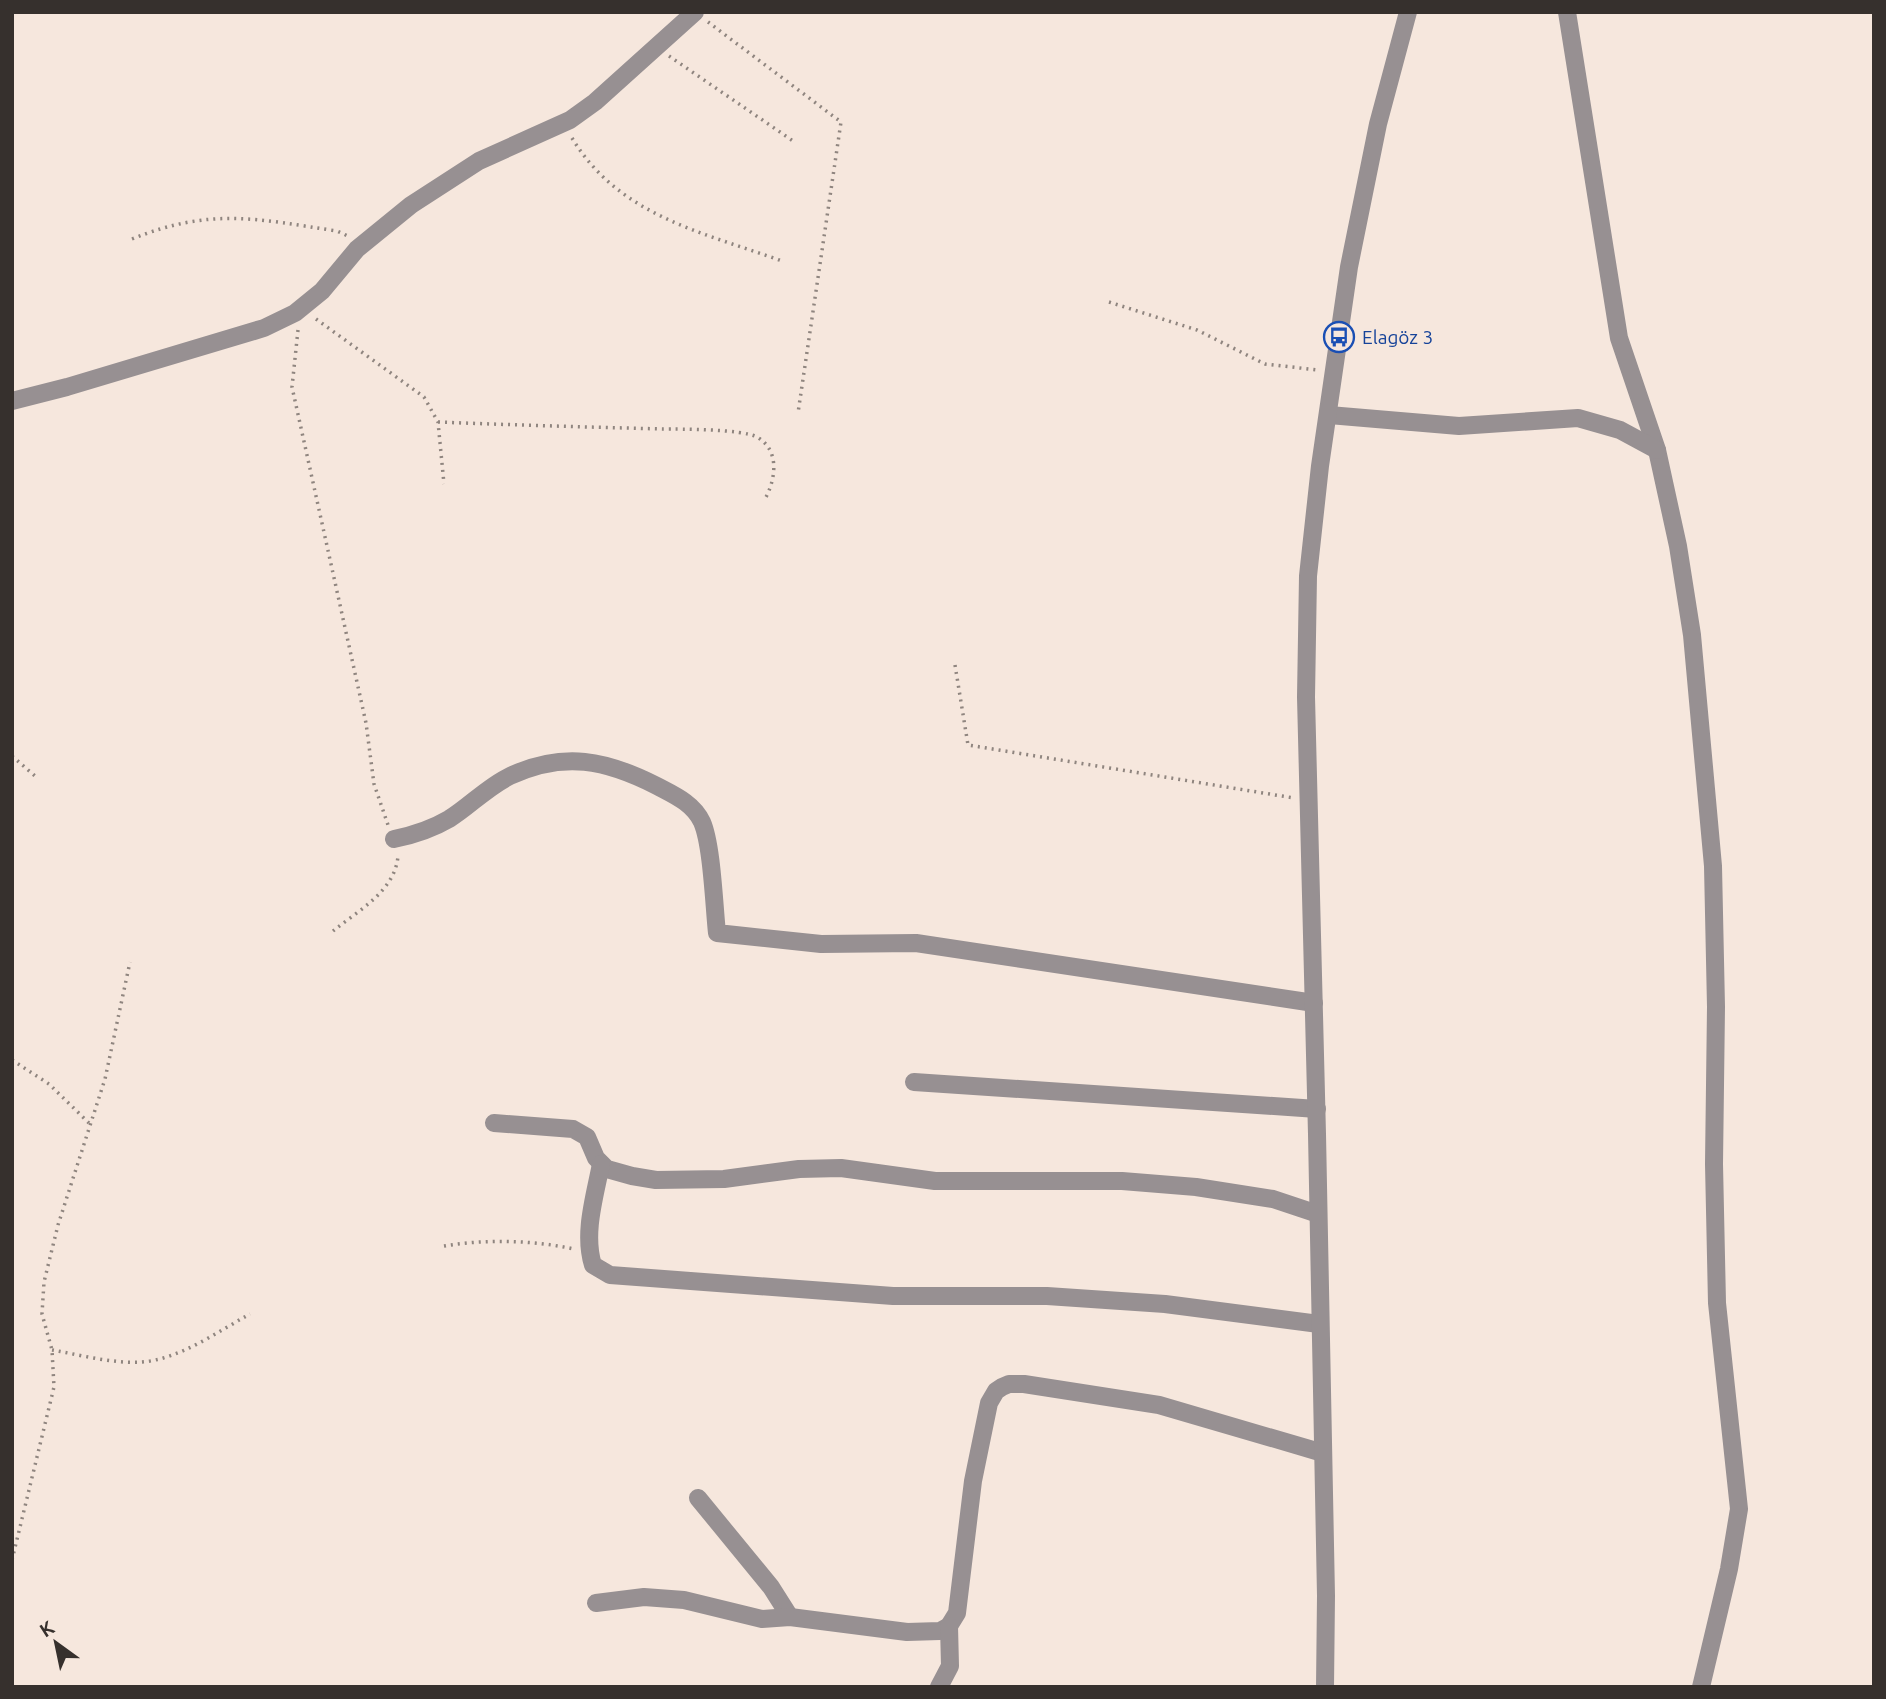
<svg xmlns="http://www.w3.org/2000/svg" width="1886" height="1699" font-family="Ubuntu,sans-serif">
  <style>
    .lines { fill: none; stroke-linecap: round; stroke-linejoin: round }
    .path { stroke: #8f857f; stroke-width: 3.5; stroke-dasharray: 2 5; stroke-linecap: butt }
    .minor { stroke: #979092; stroke-width: 18 }
    .labels { text-anchor: middle; dominant-baseline: central; stroke-width: 5; stroke-linejoin: round; paint-order: stroke }
    .transit-label { font-size: 19px; fill: #164399; stroke: #f6e7dd; text-anchor: start }
  </style>
  <rect width="100%" height="100%" fill="#f6e7dd"/>
  <g class="lines">
    <g class="path">
      <path d="M708,22L841,122L798,413"/>
      <path d="M669,56L796,143"/>
      <path d="M572,138C619,216 702,232 782,261"/>
      <path d="M132,239C211,207 257,219 337,231L348,236"/>
      <path d="M1109,302L1197,330L1265,364L1318,370"/>
      <path d="M316,319L424,397L438,422L444,484"/>
      <path d="M298,330L292,387L366,723L374,784L388,825"/>
      <path d="M438,422C513,425 587,427 662,429C681,429 742,429 757,437C780,450 776,479 765,499"/>
      <path d="M955,665L968,745L1294,798"/>
      <path d="M12,756L35,776"/>
      <path d="M333,931C359,910 395,891 398,856"/>
      <path d="M12,1060L49,1084L90,1124"/>
      <path d="M444,1246C486,1239 532,1240 574,1249"/>
      <path d="M52,1350C81,1355 113,1364 142,1362C180,1359 217,1332 250,1314"/>
      <path d="M12,1560L54,1387L52,1350L42,1314L44,1282L58,1225L105,1079L130,962"/>
    </g>
    <g class="minor">
      <path d="M1567,12L1619,338L1657,450L1678,546L1692,635L1713,866L1716,1007L1714,1164L1717,1303L1739,1509L1729,1569L1701,1687"/>
      <path d="M12,401L67,387L264,328L295,313L322,291L357,249L411,205L479,161L570,120L595,102L695,12"/>
      <path d="M1329,415L1459,426L1578,418L1620,430L1657,450"/>
      <path d="M394,839C414,835 432,829 449,819C470,806 487,787 510,776C564,751 606,760 657,786C674,795 693,803 702,822C712,845 714,905 717,933L821,944L916,943L1314,1003"/>
      <path d="M914,1082L1317,1109"/>
      <path d="M494,1123L573,1129L587,1137L596,1158L607,1169L632,1176L656,1180L724,1179L799,1169L841,1168L935,1181H1122L1196,1187L1273,1199L1318,1214"/>
      <path d="M601,1164C595,1196 583,1233 593,1265L610,1275L893,1296H1047L1165,1304L1319,1324"/>
      <path d="M698,1498L771,1587L790,1617"/>
      <path d="M596,1603L644,1597L684,1600L762,1619L790,1617L907,1632L940,1631L949,1626L957,1613L973,1481L989,1403L996,1391L1002,1387L1009,1384H1024L1159,1405L1323,1453"/>
      <path d="M939,1687L950,1666L949,1626"/>
      <path d="M1325,1687L1326,1596L1317,1134L1306,697L1308,576L1320,466L1349,267L1378,124L1408,12"/>
    </g>
  </g>
  <defs>
    <g id="bus-ring" transform="scale(1.575)"><circle r="9.5" fill="#f6e7dd" stroke="#1a4fb4" stroke-width="1.5"/><path d="M-5-6H5V4H4V6H2V4H-2V6H-4V4H-5ZM-3.5-4V0h7V-4ZM-3.5 1.2v1.5H-2V1.2ZM2 1.2v1.5H3.5V1.2Z" fill="#1a4fb4"/></g>
  </defs>
  <g fill-rule="evenodd">
    <use href="#bus-ring" x="1339" y="337"/>
  </g>
  <g class="labels">
    <g class="transit-label">
      <text x="1362" y="337">Elagöz 3</text>
    </g>
  </g>
  <rect width="1886" height="1699" fill="none" stroke="#36302d" stroke-width="28"/>
  <g transform="translate(56 1643) rotate(327)" stroke="#f6e7dd" stroke-width="5" paint-order="stroke">
  <path d="M0-5L12 26L0 18L-12 26Z" fill="#36302d"/>
  <text y="-10" font-size="19" font-weight="bold" text-anchor="middle" fill="#36302d">K</text>
  </g>
</svg>
